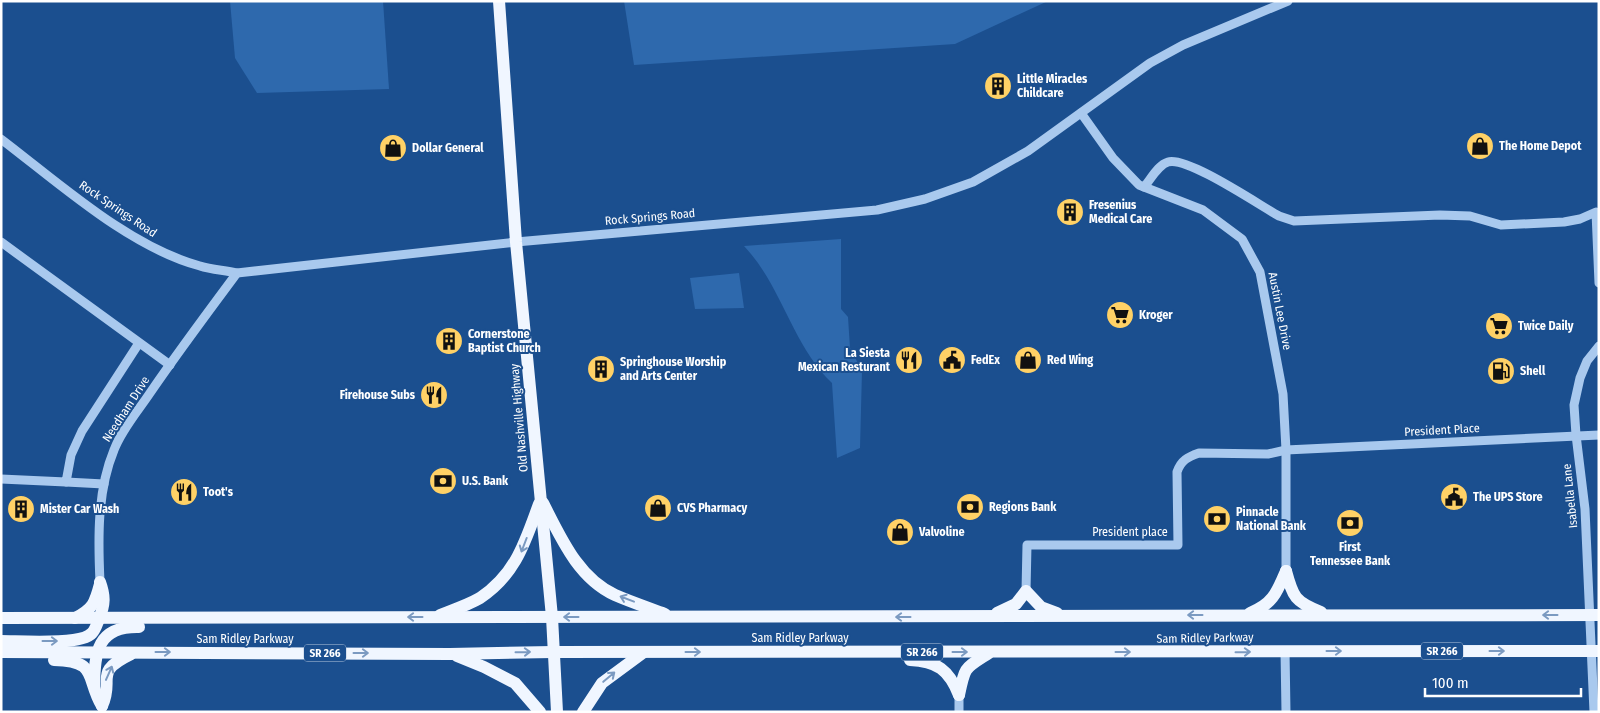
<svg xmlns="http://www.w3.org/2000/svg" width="1600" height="713" font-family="'Fira Sans Condensed',sans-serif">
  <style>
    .green { fill: #2e69ad }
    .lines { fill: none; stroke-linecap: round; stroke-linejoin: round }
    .minor { stroke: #a9c9ee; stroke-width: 9 }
    .major { stroke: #f0f6ff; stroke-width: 12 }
    .oneway { stroke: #7b9ac1 }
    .labels { text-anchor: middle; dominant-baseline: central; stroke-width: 4; stroke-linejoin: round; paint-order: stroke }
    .shield { fill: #1b4f8f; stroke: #bbcadd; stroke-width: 1 }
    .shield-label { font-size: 11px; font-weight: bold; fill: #fff }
    .poi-label { font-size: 12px; font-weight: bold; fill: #fff; stroke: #1b4f8f; text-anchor: start }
    .street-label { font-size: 12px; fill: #fff; stroke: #1b4f8f }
  </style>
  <rect width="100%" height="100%" fill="#1b4f8f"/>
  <g class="green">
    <path d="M230,1H383L389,89L257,93L235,58Z"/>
    <path d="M624,1H1048L955,44L634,65Z"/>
    <path d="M841,239V309L848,317L850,348L862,371L860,448L837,458L832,383C792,345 782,286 744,246Z"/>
    <path d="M739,273L744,308L695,309L690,278Z"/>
  </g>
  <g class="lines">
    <g class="minor">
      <path d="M1081,113L1113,158L1139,185L1203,210L1242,239L1260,272L1283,394L1286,450V571"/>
      <path d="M1,139C59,183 129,247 200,266C212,270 225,270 237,273L516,242L877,210L925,199L973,182L1028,151L1150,63L1183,45L1288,1"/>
      <path d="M1144,187C1151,179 1158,165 1168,162C1187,156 1259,205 1279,216L1294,221L1440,215L1470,216L1501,225L1564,222L1580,219L1596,212L1599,283"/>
      <path d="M1,242L170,365"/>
      <path d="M1,479L66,482L71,455L82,431L139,343"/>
      <path d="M66,482L104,484"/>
      <path d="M100,582C98,539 97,491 114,450C122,429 138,411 150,393C178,352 208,312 237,273"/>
      <path d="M1026,591L1027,545H1178L1177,472C1181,460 1188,457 1199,453L1268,454L1286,450L1599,435"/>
      <path d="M1285,651L1286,712"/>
      <path d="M959,712V695"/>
      <path d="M1594,712L1585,509L1576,435L1574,405L1580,378L1587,361L1599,346"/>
    </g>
    <g class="major">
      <path d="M499,1L516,242L552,617L557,712"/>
      <path d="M543,503C561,538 578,578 615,595C631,602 649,608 665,614"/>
      <path d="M1286,571C1293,597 1295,602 1321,612"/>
      <path d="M997,613L1016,604L1026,591L1041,607L1057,613"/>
      <path d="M1250,613C1273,604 1277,592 1286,571"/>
      <path d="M440,615C453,610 468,605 480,598C516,574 525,542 539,504"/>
      <path d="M1,618L1599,615"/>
      <path d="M75,618C93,609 95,603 100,584"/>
      <path d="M1,641C20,641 81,646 92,633C96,629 97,623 99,619C105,604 105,596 100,582"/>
      <path d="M1,652L450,654L553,652L1599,651"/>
      <path d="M457,656L484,667L515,683L540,712"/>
      <path d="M54,660C99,661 85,677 102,706"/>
      <path d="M910,660C937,661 949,670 959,695"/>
      <path d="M94,686C95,652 97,626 139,627"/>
      <path d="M959,695C965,666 964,669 989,653"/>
      <path d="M102,706C115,678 92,673 131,654"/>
      <path d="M583,712L602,683L644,652"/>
    </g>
  </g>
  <defs><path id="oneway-shaft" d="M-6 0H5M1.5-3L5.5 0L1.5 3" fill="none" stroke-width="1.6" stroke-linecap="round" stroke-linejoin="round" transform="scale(1.25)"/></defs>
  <g class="oneway">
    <use href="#oneway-shaft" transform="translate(524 545) rotate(111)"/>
    <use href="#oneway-shaft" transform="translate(627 599) rotate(-159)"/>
    <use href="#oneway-shaft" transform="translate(1195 615) rotate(180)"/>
    <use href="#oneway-shaft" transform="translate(1550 615) rotate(180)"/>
    <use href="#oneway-shaft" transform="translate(415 617) rotate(180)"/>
    <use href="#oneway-shaft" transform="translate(571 617) rotate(180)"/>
    <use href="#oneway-shaft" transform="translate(903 617) rotate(-180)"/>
    <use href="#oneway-shaft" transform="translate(50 641)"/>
    <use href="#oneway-shaft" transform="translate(1334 651)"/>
    <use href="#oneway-shaft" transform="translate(1497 651)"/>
    <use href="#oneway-shaft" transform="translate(163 652)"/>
    <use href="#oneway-shaft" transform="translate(523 652) rotate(-1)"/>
    <use href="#oneway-shaft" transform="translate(693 652)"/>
    <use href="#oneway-shaft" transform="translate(960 652)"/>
    <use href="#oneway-shaft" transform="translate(1123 652)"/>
    <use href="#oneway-shaft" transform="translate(1243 652) rotate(-1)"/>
    <use href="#oneway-shaft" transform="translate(361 653)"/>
    <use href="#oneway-shaft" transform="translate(109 673) rotate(-66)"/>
    <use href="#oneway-shaft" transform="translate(609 677) rotate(-40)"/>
  </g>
  <defs>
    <g id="building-disc" transform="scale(1.4375)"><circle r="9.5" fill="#ffd166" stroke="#1b4f8f"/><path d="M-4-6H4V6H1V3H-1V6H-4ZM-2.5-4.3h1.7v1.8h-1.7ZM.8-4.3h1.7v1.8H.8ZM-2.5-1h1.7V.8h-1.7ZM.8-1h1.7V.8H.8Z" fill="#111"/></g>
    <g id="shop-disc" transform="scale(1.4375)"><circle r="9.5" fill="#ffd166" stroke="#1b4f8f"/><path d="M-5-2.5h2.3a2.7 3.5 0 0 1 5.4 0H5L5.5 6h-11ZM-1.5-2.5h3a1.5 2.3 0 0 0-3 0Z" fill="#111"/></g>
    <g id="supermarket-disc" transform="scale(1.4375)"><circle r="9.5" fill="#ffd166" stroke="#1b4f8f"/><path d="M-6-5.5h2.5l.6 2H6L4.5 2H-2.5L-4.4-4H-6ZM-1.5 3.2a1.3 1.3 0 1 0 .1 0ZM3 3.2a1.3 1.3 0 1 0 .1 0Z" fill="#111"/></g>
    <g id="restaurant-disc" transform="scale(1.4375)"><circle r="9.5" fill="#ffd166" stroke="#1b4f8f"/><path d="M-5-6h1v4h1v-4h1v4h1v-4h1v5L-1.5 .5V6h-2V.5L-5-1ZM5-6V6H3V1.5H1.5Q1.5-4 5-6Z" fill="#111"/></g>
    <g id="civic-disc" transform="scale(1.4375)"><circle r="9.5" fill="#ffd166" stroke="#1b4f8f"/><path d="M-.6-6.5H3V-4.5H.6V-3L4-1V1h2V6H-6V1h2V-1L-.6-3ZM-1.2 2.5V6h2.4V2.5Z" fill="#111"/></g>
    <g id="fuel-disc" transform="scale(1.4375)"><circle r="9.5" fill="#ffd166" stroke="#1b4f8f"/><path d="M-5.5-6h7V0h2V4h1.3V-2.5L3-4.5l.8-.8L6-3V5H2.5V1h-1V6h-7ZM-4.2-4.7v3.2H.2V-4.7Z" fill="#111"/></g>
    <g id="bank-disc" transform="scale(1.4375)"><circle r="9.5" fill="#ffd166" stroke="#1b4f8f"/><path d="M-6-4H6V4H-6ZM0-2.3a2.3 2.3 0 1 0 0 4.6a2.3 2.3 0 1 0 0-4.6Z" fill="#111"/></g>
  </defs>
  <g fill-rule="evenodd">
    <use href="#building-disc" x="998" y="86"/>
    <use href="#shop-disc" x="1480" y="146"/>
    <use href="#shop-disc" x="393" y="148"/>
    <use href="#building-disc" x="1070" y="212"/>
    <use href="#supermarket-disc" x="1120" y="315"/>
    <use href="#supermarket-disc" x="1499" y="326"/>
    <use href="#building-disc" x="449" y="341"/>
    <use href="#restaurant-disc" x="909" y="360"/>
    <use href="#civic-disc" x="952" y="360"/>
    <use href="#shop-disc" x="1028" y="360"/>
    <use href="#building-disc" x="601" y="369"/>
    <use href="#fuel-disc" x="1501" y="371"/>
    <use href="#restaurant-disc" x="434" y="395"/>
    <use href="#bank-disc" x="443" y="481"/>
    <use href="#restaurant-disc" x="184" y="492"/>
    <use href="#civic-disc" x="1454" y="497"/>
    <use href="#bank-disc" x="970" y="507"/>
    <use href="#shop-disc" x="658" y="508"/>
    <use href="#building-disc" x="21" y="509"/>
    <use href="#bank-disc" x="1217" y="519"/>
    <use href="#bank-disc" x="1350" y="523"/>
    <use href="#shop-disc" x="900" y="532"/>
  </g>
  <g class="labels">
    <g class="shield">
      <rect x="1421" y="642.5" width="42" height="17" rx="4"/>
      <rect x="901" y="643.5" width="42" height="17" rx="4"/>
      <rect x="304" y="644.5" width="42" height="17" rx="4"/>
    </g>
    <g class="shield-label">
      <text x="1442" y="651">SR 266</text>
      <text x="922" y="652">SR 266</text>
      <text x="325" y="653">SR 266</text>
    </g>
    <g class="poi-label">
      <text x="1017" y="79">Little Miracles<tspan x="1017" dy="14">Childcare</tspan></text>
      <text x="1499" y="146">The Home Depot</text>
      <text x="412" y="148">Dollar General</text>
      <text x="1089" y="205">Fresenius<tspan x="1089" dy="14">Medical Care</tspan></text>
      <text x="1139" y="315">Kroger</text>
      <text x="1518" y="326">Twice Daily</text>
      <text x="468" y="334">Cornerstone<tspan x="468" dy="14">Baptist Church</tspan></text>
      <text x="890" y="353" text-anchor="end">La Siesta<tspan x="890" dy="14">Mexican Resturant</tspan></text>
      <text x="971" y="360">FedEx</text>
      <text x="1047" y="360">Red Wing</text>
      <text x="620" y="362">Springhouse Worship<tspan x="620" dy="14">and Arts Center</tspan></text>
      <text x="1520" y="371">Shell</text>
      <text x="415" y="395" text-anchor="end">Firehouse Subs</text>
      <text x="462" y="481">U.S. Bank</text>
      <text x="203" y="492">Toot's</text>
      <text x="1473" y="497">The UPS Store</text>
      <text x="989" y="507">Regions Bank</text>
      <text x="677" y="508">CVS Pharmacy</text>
      <text x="40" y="509">Mister Car Wash</text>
      <text x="1236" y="512">Pinnacle<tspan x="1236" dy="14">National Bank</tspan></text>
      <text x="919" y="532">Valvoline</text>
      <text x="1350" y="547" text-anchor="middle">First<tspan x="1350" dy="14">Tennessee Bank</tspan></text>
    </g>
    <g class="street-label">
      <text transform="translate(118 209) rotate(34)">Rock Springs Road</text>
      <text transform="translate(650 217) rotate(-5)">Rock Springs Road</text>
      <text transform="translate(1280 311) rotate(79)">Austin Lee Drive</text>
      <text transform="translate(126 409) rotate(-57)">Needham Drive</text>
      <text transform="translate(519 418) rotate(-95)">Old Nashville Highway</text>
      <text transform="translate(1442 430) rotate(-3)">President Place</text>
      <text transform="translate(1570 496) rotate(-96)">Isabella Lane</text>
      <text x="1130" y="532">President place</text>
      <text x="800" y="638">Sam Ridley Parkway</text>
      <text transform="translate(1205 638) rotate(-1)">Sam Ridley Parkway</text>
      <text x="245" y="639">Sam Ridley Parkway</text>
    </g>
  </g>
  <rect width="1600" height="713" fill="none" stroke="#ffffff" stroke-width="5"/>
  <path d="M1425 688v8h156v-8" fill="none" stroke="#ffffff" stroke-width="2.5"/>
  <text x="1432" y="688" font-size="15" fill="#ffffff" stroke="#1b4f8f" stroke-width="4" paint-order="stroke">100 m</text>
</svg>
